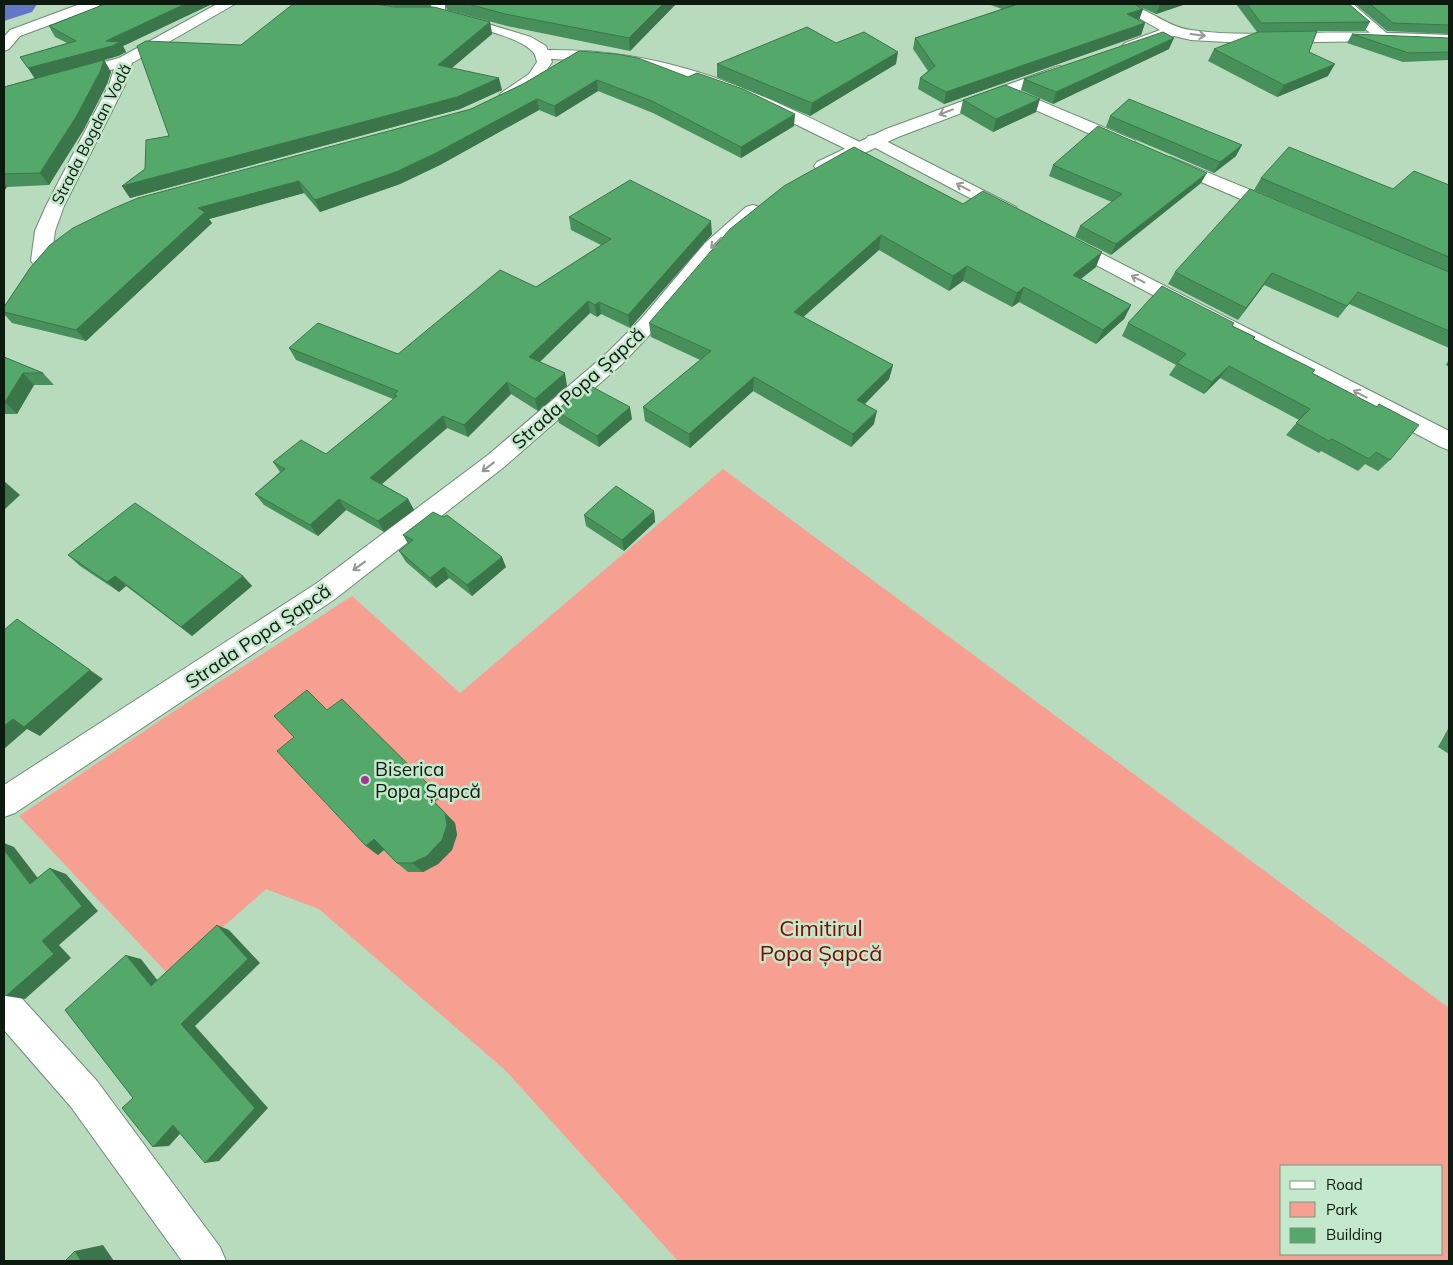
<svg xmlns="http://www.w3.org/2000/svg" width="1453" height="1265" font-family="Mulish,sans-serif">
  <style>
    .green { fill: #f79f90; fill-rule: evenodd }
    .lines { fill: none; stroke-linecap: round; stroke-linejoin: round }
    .river { fill: #6278c7; fill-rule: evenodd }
    .minor-casing { stroke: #6c8d73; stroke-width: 2 }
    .tertiary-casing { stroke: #6c8d73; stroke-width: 2 }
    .minor { fill: #fff; fill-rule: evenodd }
    .tertiary { fill: #fff; fill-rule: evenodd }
    .wall { fill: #48905b }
    .shaded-wall { fill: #3b764a }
    .building { fill: #54a86a; stroke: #3b764a }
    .oneway { stroke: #929893 }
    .poi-dot { fill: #9f3698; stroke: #c4e8cb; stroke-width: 2 }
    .labels { text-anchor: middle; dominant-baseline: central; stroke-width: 5; stroke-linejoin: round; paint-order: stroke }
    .far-street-label { font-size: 16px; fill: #0d1a10; stroke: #c4e8cb }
    .street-label { font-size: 19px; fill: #0d1a10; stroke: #c4e8cb }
    .poi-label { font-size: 19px; fill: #0d1a10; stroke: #c4e8cb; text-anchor: start }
    .near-park-label { font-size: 22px; fill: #820600; stroke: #c4e8cb }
  </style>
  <rect width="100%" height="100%" fill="#b8dbbe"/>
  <path class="green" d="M723,469L1449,1008V1261H678L505,1070L319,909L266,889L169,975L19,816L165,717L352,596L460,693ZM1282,1166H1442V1254H1282Z"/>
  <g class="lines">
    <path class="river" d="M4,4H37L32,12L4,21Z"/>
    <g class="minor-casing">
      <g id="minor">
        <path d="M80,4H100L98,7L20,36L9,49L4,51V37L10,30Z"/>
        <path d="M217,4H235L132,63L125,85L64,206L55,231L51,261L48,265L41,267L34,265L31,261L35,231L46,206L109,85L114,69L4,99V89L119,58Z"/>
        <path d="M1337,4H1353L1390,36L1387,39H1377Z"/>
        <path d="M544,50C671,48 753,90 864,144L867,148L864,152H852L744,99L683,77L617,63L538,58L536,55Z"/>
        <path d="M1005,86L1134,140L1137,144L1134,148H1122L999,94L997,91L999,88Z"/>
        <path d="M874,135L1016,207L1018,211L1016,215H1002L868,144L865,140L868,136Z"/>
        <path d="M1170,157L1287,205L1289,209L1287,213H1273L1164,166L1161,162L1164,158Z"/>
        <path d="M1067,236L1449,431V450L1441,447L1060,246L1057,242L1060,238Z"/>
        <path d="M4,987L16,992L97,1081L220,1247L226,1261H182L71,1107L4,1030Z"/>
      </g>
    </g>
    <g class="tertiary-casing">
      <g id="tertiary">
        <path d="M431,4H445V11L531,37L546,46L552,62C543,76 521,104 501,99L499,96L501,93L529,74L537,62C536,58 535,53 532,51C516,34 457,24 433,16Z"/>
        <path d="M1114,4C1145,2 1162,26 1191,30C1230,36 1270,33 1309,33C1356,32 1402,33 1449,35V45L1382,41L1245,43L1191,40L1174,36L1130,51L1122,46L1125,43L1160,30Z"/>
        <path d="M1059,66L1065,68L1067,71L1065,74L898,137L829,170H817L814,166L817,162L886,129Z"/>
        <path d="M753,205L760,207L762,211L760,215L719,251L655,329L622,364L504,467L335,599L15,813L4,817V785L317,583L488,455L606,354L641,319L705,243L746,207Z"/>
      </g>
    </g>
    <use href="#minor" class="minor"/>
    <use href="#tertiary" class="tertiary"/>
  </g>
  <g class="wall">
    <path d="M105,4H212L123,46L126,52L118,56L104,60L111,72L107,84L84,129L49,185L7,187L4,191V87L35,78L20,57L67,43L55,37L49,26Z"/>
    <path d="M378,4H431L430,7L490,22L492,34L452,68L502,90L460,109L130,198L122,186L145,169L241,45L395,7Z"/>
    <path d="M445,4H676L630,51L507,26L447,10Z"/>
    <path d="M988,4H1186L1156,14L1136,5L1143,9L1139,20L1145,23L1141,35L944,104L918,89L920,78L928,71L913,49L915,38L1002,9Z"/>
    <path d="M1236,4H1349L1370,22L1365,31H1317L1309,52L1328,76L1277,97L1208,61L1214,49L1300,31L1257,32Z"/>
    <path d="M1355,4H1449V34L1387,31Z"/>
    <path d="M1352,34L1449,38V60L1403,62L1347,43Z"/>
    <path d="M836,43L896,64L810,116L717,77V64Z"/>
    <path d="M1169,49L1053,104L1021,90L1024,79Z"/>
    <path d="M579,51L794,126L741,158L653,113L598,91L556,117L539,110L440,165L400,184L320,212L304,193L209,219L212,223L86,341L12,323L4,314V307L30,268L471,109L523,84Z"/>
    <path d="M963,100L1036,112L993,132L960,113Z"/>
    <path d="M1110,116L1236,156L1214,173L1106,127Z"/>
    <path d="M1053,165L1201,183L1111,255L1075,237L1080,226L1112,202L1049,176Z"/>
    <path d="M1261,178L1393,189L1449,185V348L1349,304L1338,318L1264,285L1238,320L1168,284L1175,272L1367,238L1254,190Z"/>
    <path d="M963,204L1096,267L1081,279L1131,305L1124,319L1096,344L1019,302L1012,307L963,281L949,291L879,250L803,317L893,365L889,379L865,404L874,424L851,447L753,391L690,448L645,421L643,407L700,360L651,337L649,323Z"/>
    <path d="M569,217L712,234L630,328L601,314L597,317L590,313L540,362L567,386L538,411L511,394L468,437L447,428L382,484L408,499L414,510L384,532L346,510L318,536L264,505L255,494L280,472L273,462L326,454L393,399L296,360L289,348L398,354L536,287L601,245L571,230Z"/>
    <path d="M1128,323L1233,326L1255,337L1254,339L1312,373L1377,407L1379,404L1390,460L1378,471L1365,464L1358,471L1321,451L1319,453L1286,435L1299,420L1220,378L1204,394L1169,375L1176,365L1122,336Z"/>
    <path d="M4,357L43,373L54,385H34L17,414H4Z"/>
    <path d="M1449,359V367L1446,365Z"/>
    <path d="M556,411L632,419L599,447L559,423Z"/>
    <path d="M654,511L655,522L624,551L586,526L584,515Z"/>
    <path d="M403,535L506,567L472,596L449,578L436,588L406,562L399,551L408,544Z"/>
    <path d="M68,555L243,576L252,586L192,636L126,586L119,592L80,566Z"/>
    <path d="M327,710L430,786L440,797L435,802L455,823L457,835L452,850L438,864L423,872H408L397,863L384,850L378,855L366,846Z"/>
    <path d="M1449,727V754L1438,747Z"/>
  </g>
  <g class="shaded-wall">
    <path d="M185,4H212L123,46L126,52L118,56L104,60L111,72L107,84L84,129L49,185L40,173L35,79L28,68L106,41Z"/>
    <path d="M663,4H676L630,51L629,38Z"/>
    <path d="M1160,4H1186L1156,14Z"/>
    <path d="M1143,9L1139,20L1127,14Z"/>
    <path d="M490,22L492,34L441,77L438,65Z"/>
    <path d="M1145,23L1141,35L944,104L946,92Z"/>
    <path d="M1174,38L1169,49L1053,104L1056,92Z"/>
    <path d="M898,52L896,64L810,116L812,103Z"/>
    <path d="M1335,64L1328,76L1277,97L1284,85Z"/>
    <path d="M499,78L502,90L460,109L130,198L122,186Z"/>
    <path d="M597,80L598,91L556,117L554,106Z"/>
    <path d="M537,99L539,110L440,165L400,184L320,212L315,200Z"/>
    <path d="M1040,99L1036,112L993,132L996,119Z"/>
    <path d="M795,114L794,126L741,158V147Z"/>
    <path d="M1242,145L1236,156L1214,173L1220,162Z"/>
    <path d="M1207,173L1201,183L1111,255L1116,244Z"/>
    <path d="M299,181L304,193L209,219L212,223L86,341L76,330L198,208Z"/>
    <path d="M4,183L7,187L4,191Z"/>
    <path d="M711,221L712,234L630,328L628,315Z"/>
    <path d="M881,235L879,250L792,327L794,312Z"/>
    <path d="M1102,252L1096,267L1067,289L1073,275Z"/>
    <path d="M967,266L963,281L949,291L953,276Z"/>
    <path d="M1272,273L1264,285L1238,320L1246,308Z"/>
    <path d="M1024,287L1019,302L1012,307L1017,293Z"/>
    <path d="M588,301L590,313L532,369L529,357Z"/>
    <path d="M599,302L601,314L597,317L595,305Z"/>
    <path d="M1131,305L1124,319L1096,344L1103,330Z"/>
    <path d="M893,365L889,379L855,414L857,400Z"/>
    <path d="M1229,366L1220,378L1204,394L1212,382Z"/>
    <path d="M23,373L34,385L17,414L5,402Z"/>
    <path d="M565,373L567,386L538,411L535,399Z"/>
    <path d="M754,377L753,391L690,448L689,434Z"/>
    <path d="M507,382L511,394L468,437L464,425Z"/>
    <path d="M630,407L632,419L599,447L597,436Z"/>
    <path d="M877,411L874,424L851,447L853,434Z"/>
    <path d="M443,416L447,428L376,489L370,478Z"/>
    <path d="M4,481L20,495L4,510Z"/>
    <path d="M339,499L346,510L318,536L310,525Z"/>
    <path d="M408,499L414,510L384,532L378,521Z"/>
    <path d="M654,511L655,522L624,551L622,540Z"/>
    <path d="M502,557L506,567L472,596L467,585Z"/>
    <path d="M444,567L449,578L436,588L430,578Z"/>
    <path d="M115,576L126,586L119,592L107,582Z"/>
    <path d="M243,576L252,586L192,636L181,627Z"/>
    <path d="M17,619L103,679L40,736L27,729L4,749V726Z"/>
    <path d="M430,786L440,797L434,802L424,792Z"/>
    <path d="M445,813L455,823L457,835L452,850L438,864L423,872L412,863Z"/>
    <path d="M374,839L386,848L378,855L366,846Z"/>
    <path d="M4,843L14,847L47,890L30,884L4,850Z"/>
    <path d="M50,868L66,874L98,911L59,945L71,958L25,999L6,996L42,941Z"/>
    <path d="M217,925L229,930L260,963L195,1026L268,1108L219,1161L205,1163L181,1024Z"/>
    <path d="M126,955L141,959L165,990L151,986Z"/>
    <path d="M173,1125H188L169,1146L153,1147Z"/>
    <path d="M103,1245L114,1261H81L75,1251Z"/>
  </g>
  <g class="building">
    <path d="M105,4H185L106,41L120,42L112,46L28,68L20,57L76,41L49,26Z"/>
    <path d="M293,4H376L393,7H434L490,22L438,65L499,78L457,97L122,186L145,169L146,140L169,136L137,46L146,41L241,45Z"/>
    <path d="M468,4H663L629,38L505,14Z"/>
    <path d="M1018,4H1134L1143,9L1127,14L1145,23L946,92L920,78L935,66L915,38Z"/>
    <path d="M1247,4H1349L1370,22L1261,23Z"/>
    <path d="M1370,4H1449V25L1393,23Z"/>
    <path d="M807,27L836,43L864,32L898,52L812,103L717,64Z"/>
    <path d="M1317,31L1309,52L1335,64L1284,85L1214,49L1258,32Z"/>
    <path d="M1163,32L1174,38L1056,92L1024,79Z"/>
    <path d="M1352,34L1449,38V52L1409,53Z"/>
    <path d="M579,51L616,54L638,58L688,77L697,73L743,89L795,114L741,147L652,101L597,80L554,106L537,99L436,153L396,172L315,200L299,181L198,208L205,212L76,330L4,312V307L30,268L50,245L73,228L112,209L138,198L471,109L523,84Z"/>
    <path d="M104,60L100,72L76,117L40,173L4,174V87Z"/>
    <path d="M1005,85L1040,99L996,119L963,100Z"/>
    <path d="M1129,99L1242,145L1220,162L1110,116Z"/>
    <path d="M1098,126L1207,173L1116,244L1080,226L1122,194L1053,165Z"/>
    <path d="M854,147L963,204L983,191L1102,252L1073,275L1131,305L1103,330L1024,287L1017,293L967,266L953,276L881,235L794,312L893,365L857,400L877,411L853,434L754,377L689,434L643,407L711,351L649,323L730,229L784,186Z"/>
    <path d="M1289,147L1393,189L1414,171L1449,185V257L1261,178Z"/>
    <path d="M630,180L711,221L628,315L599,302L595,305L588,301L529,357L565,373L535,399L507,382L464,425L443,416L370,478L408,499L378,521L339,499L310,525L255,494L285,469L273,462L301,440L326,454L397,396L394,395L398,391L289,348L318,323L398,354L500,270L536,287L611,239L569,217Z"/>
    <path d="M1250,189L1449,272V331L1358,292L1347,306L1272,273L1246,308L1175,272Z"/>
    <path d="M1162,286L1234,323L1232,326L1255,337L1253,339L1315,370L1312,373L1377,407L1379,404L1419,425L1390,460L1376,452L1369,459L1332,439L1329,441L1296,423L1310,409L1229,366L1212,382L1177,363L1186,354L1128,323Z"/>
    <path d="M4,357L43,373H23L5,402H4Z"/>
    <path d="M587,384L630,407L597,436L556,411Z"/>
    <path d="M616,486L654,511L622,540L584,515Z"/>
    <path d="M135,503L243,576L181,627L115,576L107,582L68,555Z"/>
    <path d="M433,512L443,517L447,515L502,557L467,585L444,567L430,578L399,551L413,540L403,535Z"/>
    <path d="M17,619L90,670L24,727L13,719L4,726V630Z"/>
    <path d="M307,690L327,710L342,699L430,786L424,792L445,813L447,825L442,840L427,856L412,863H397L374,839L366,846L277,751L294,737L274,716Z"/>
    <path d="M4,850L30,884L50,868L82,906L42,941L54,954L6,996L4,993Z"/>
    <path d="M217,925L248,959L181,1024L255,1108L205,1163L173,1125L153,1147L122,1108L133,1098L65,1010L126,955L151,986Z"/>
    <path d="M75,1251L81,1261H65Z"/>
  </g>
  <defs><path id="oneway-shaft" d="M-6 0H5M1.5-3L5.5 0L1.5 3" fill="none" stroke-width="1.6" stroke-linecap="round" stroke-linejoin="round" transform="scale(1.25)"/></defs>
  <g class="oneway">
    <use href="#oneway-shaft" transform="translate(1198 35) rotate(7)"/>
    <use href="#oneway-shaft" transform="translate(946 112) rotate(159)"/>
    <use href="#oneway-shaft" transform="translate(963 187) rotate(-152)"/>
    <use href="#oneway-shaft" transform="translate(716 243) rotate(135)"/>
    <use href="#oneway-shaft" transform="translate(1138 279) rotate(-152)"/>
    <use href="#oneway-shaft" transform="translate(1360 394) rotate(-152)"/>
    <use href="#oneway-shaft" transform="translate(488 467) rotate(142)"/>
    <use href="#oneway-shaft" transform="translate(359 566) rotate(144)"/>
  </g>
  <circle class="poi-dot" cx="365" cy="780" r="5"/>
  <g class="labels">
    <g class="far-street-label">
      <text transform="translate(91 134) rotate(-63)">Strada Bogdan Vodă</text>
    </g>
    <g class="street-label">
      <text transform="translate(578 388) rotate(-42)">Strada Popa Șapcă</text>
      <text transform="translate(258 636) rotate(-34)">Strada Popa Șapcă</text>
    </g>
    <g class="poi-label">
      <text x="375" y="769">Biserica<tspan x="375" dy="22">Popa Șapcă</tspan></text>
    </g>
    <g class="near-park-label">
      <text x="821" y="928">Cimitirul<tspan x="821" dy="25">Popa Șapcă</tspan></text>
    </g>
  </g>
  <rect width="1453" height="1265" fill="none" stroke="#0d1a10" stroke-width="10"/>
  <rect x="1280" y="1165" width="162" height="90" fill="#c4e8cb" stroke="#7b9680"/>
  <rect x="1290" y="1181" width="25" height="8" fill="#ffffff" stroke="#7b9680"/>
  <text x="1326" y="1190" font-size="15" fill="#0d1a10">Road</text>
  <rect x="1290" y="1202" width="25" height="15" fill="#f79f90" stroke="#7b9680"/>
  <text x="1326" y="1215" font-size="15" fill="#0d1a10">Park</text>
  <rect x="1290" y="1228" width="25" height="15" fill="#54a86a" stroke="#7b9680"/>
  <text x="1326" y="1240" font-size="15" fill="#0d1a10">Building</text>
</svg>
